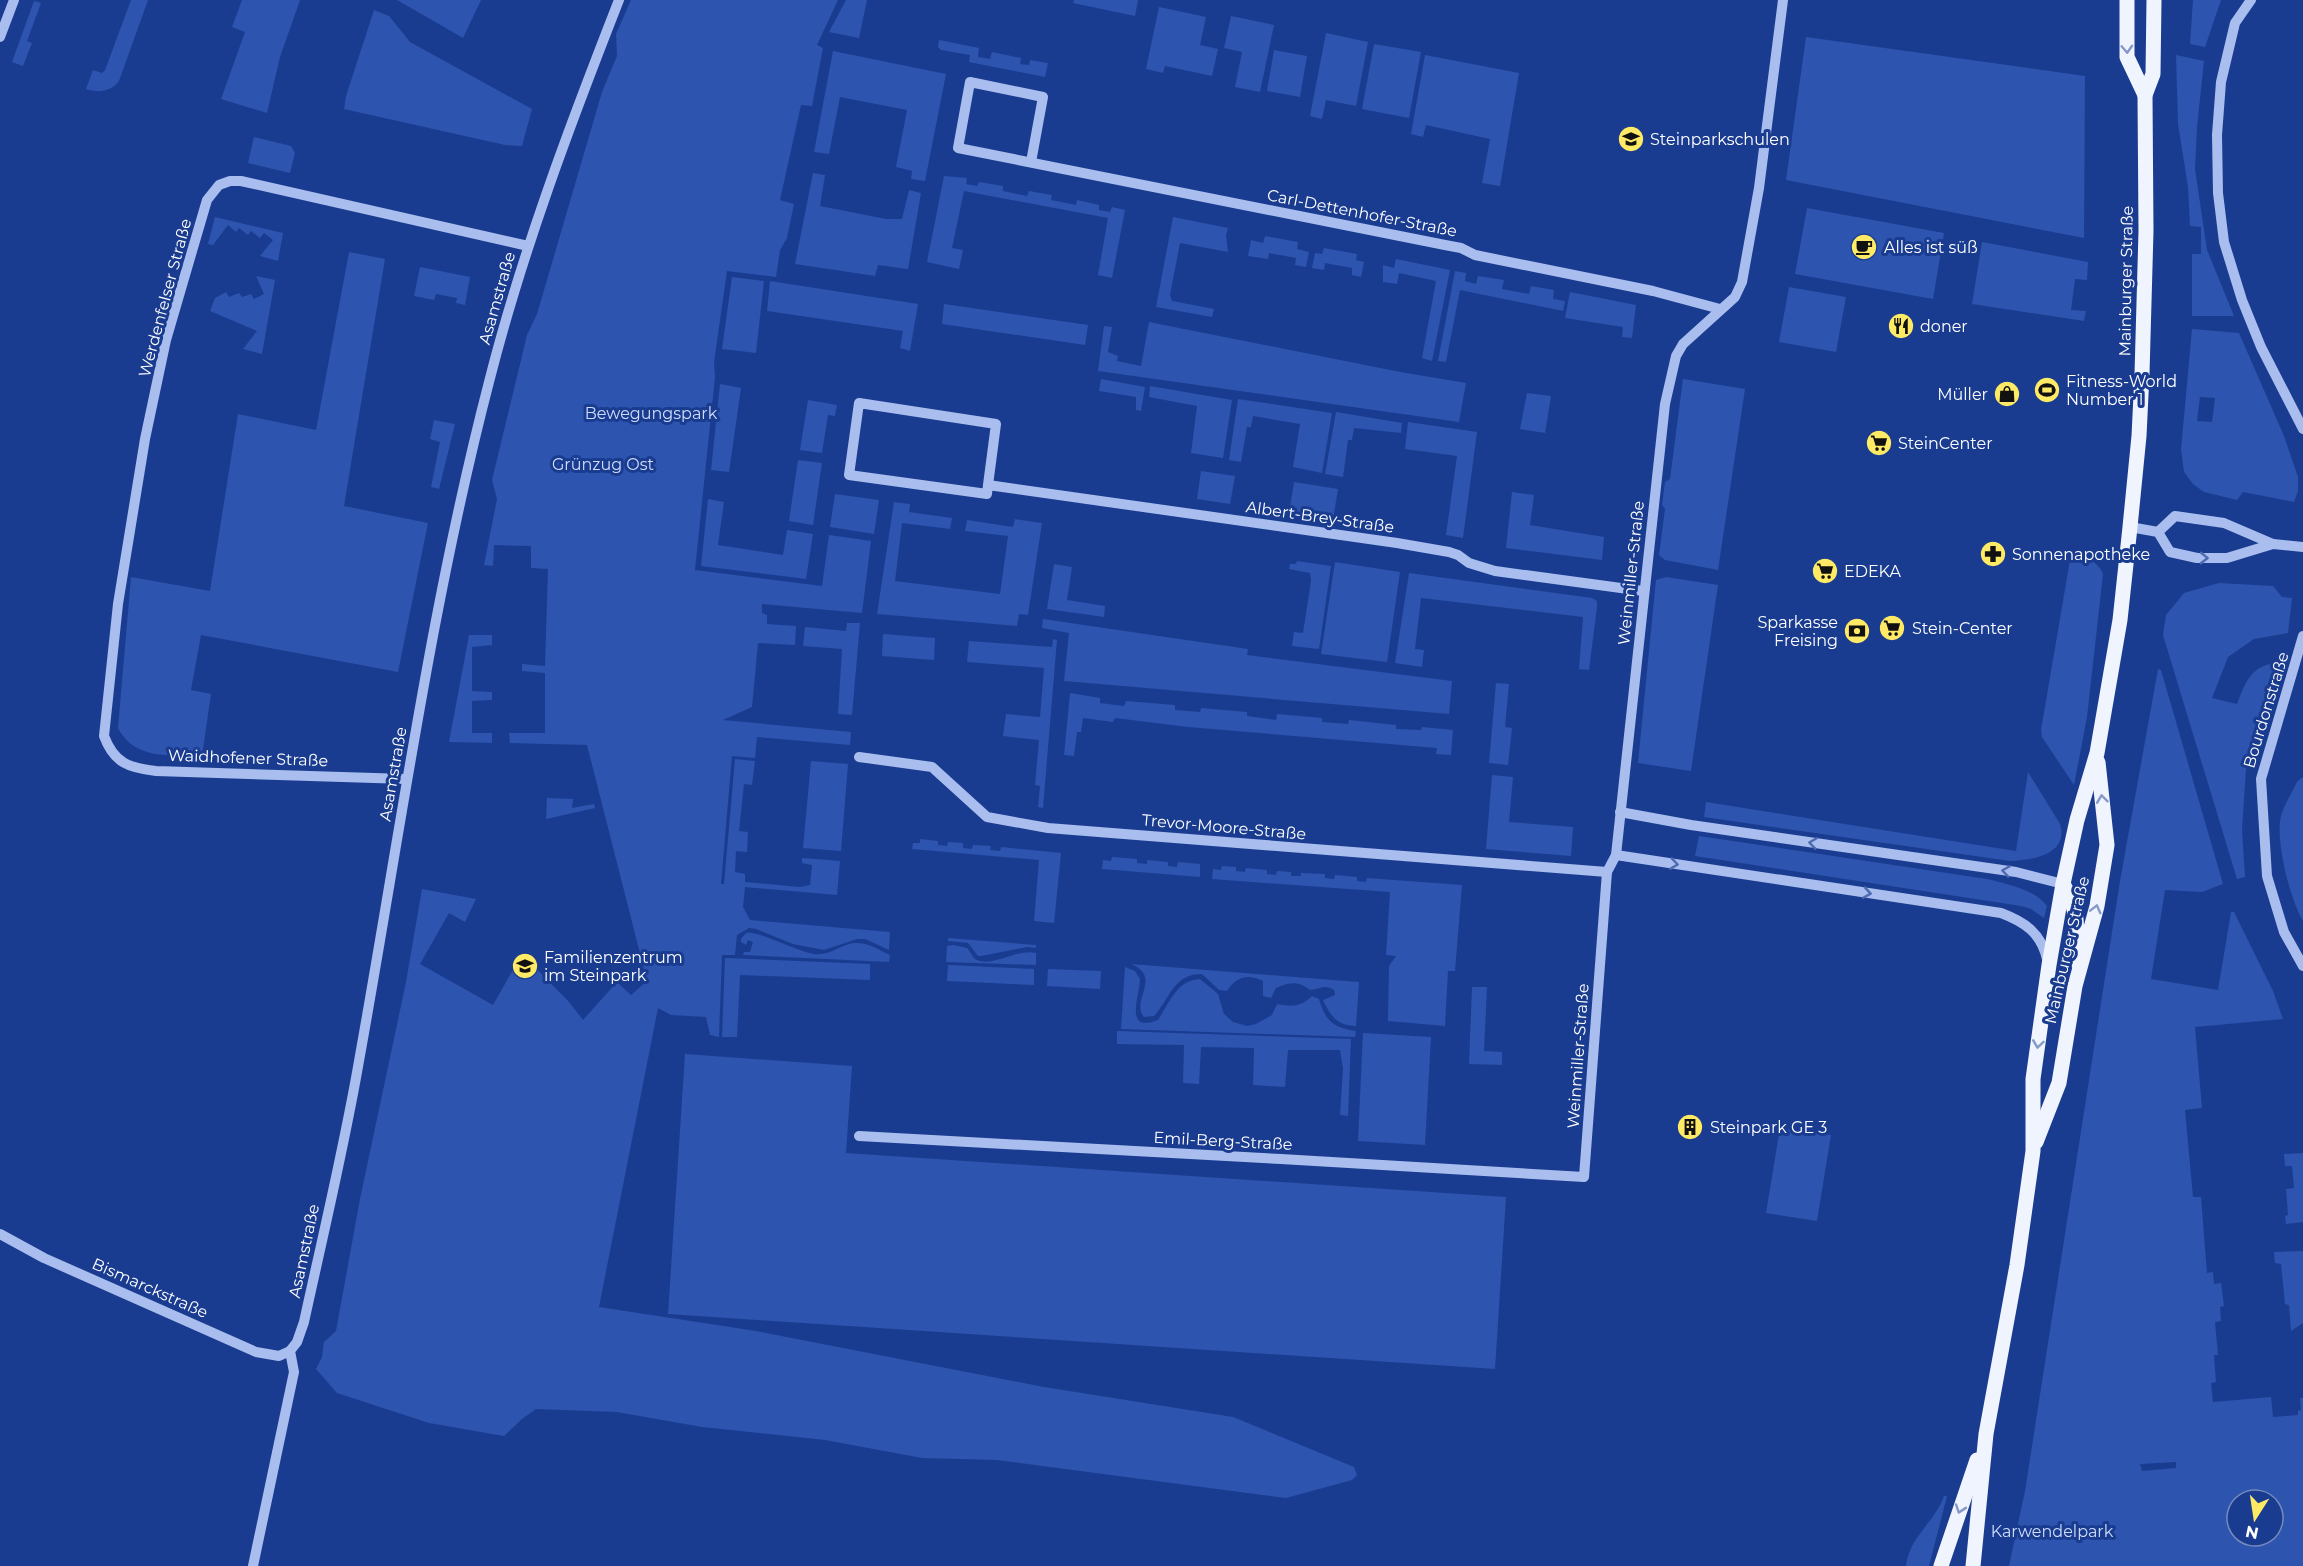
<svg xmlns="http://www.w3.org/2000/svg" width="2303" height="1566" font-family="Montserrat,sans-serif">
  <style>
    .green { fill: #2d54ae; fill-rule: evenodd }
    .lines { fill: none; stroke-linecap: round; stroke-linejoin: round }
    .minor { stroke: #a9beee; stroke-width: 10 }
    .major { stroke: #f0f4ff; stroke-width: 15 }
    .oneway { stroke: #8598c8 }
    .oneway2 { stroke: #4c6ab1 }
    .labels { text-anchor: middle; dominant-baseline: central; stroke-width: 6; stroke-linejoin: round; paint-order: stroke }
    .poi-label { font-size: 16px; fill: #fff; stroke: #1a3c90; text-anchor: start }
    .street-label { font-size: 16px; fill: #fff; stroke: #1a3c90 }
    .park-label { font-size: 16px; fill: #cfdcfa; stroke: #1a3c90 }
  </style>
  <rect width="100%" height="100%" fill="#1a3c90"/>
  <g class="green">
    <path d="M131,0H148L119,81C110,92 99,93 86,89L93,70L102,73L105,70Z"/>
    <path d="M242,0H300L280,57L267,113L221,99L245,32L232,27Z"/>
    <path d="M397,0H481L463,38Z"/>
    <path d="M631,0H838L817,45L823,48L812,106L801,105L780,200L794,204L787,238L780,250L776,277L727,271L714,362L715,377L695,570L822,586L829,535L871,541L862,613L762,604V613L767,615V624L796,626L795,645L758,643L752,707L723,720L851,732L850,745L757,737L755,758L732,756L721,884H724L735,759L755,761L752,785L744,784L739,831L748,832L747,852L736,851L735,872L745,874V882L800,887L810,885L812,865L802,863V858L840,861L837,895L745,887L743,907L750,920L890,932L889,950L865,939H857L824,950L793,944L756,929L749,928L737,935L735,955H722L719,1037L710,1035L706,1017L671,1015L658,1008L599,1307L756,1331L1044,1387L1233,1417L1354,1467L1357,1475L1352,1480L1286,1498L997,1460L922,1458L825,1440L702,1427L617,1412L536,1409L522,1419L504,1436L429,1423L337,1393L316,1369L322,1357L324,1342L336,1331L360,1199L406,982L422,889L476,899L465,922L449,913L420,964L493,1005L522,954L569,1002L583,1020L617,982L631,995L647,981L587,745L510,743L509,733H545V673L522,671V664L545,666L548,569L531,568V546L494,545L493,566L484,565L497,499L492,480L527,335L537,314L602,92L617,56L616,34Z"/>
    <path d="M846,0H867L859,38L829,32Z"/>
    <path d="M1074,0H1138L1135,16L1073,3Z"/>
    <path d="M2193,0H2221L2205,47L2190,44Z"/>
    <path d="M34,1L41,3L27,41L32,43L23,66L12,62Z"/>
    <path d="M1159,7L1206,17L1200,45L1218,49L1212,76L1165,66L1163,73L1146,69Z"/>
    <path d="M374,10L389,16L410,42L532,109L522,146L505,145L344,109L346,96Z"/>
    <path d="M1231,16L1274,25L1260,92L1235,87L1242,52L1224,48Z"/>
    <path d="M1326,33L1368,42L1356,106L1326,100L1322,119L1310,116Z"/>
    <path d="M1806,37L2085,76L2084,238L1786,180Z"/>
    <path d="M939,40L979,48L978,57L990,59L992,52L1021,58L1020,64L1029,65L1030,60L1048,63L1045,77L969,62L970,55L941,50L938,47Z"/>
    <path d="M1374,44L1421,52L1409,118L1362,109Z"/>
    <path d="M1274,50L1307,56L1300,97L1267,91Z"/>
    <path d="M833,51L946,74L925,181L911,179L912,171L896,167L907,110L840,97L829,154L814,152Z"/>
    <path d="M1425,55L1519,73L1500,186L1482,183L1490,139L1426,125L1423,137L1411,134Z"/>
    <path d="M2176,55L2204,61L2197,127L2195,169L2207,250L2234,316H2192V254H2201V227L2190,226L2188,187L2178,124Z"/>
    <path d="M254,137L291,146L295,153L290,173L248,163Z"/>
    <path d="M813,173L825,175L820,206L886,219H902L909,190L921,193L908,269L878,265L875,276L795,264Z"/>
    <path d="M944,176L967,178L966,184L977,186L979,182L1003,186V191L1027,196L1029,191L1052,195L1051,200L1076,205L1077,200L1099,205V210L1110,212L1112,207L1125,210L1112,278L1098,275L1108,218L964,191L952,248L963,250L959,269L927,262Z"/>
    <path d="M1807,208L1944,233L1933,299L1795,274Z"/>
    <path d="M215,217L283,233L278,261L260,256L273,240L264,233L260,238L251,231L248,235L239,228L236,232L228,225L213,245L208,244Z"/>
    <path d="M1173,217L1228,228L1226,235L1228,252L1180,243L1170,295L1172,301L1214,309L1212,317L1156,307Z"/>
    <path d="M1265,236L1298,242L1297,249L1309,252L1306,267L1295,265L1296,258L1269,253L1268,259L1248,256L1251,240L1263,243Z"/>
    <path d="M1982,242L2088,262L2087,280L2075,279L2071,310L2086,311L2084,321L1972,304Z"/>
    <path d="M1324,248L1357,254L1356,260L1364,262L1361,277L1352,275V268L1325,263L1324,270L1312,268L1315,253L1322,254Z"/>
    <path d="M349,252L385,259L344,506L428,523L398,672L201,635L191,690L211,694L202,756C170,754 135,761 118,728L131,577L210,591L238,414L316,430Z"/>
    <path d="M1396,259L1450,270L1432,361L1422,358L1436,281L1399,273L1397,284L1383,282V265L1394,268Z"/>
    <path d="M420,267L470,277L465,305L456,303L457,298L436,294L434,300L414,296Z"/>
    <path d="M1455,271L1466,273L1465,281L1476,284L1478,276L1504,280L1502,289L1529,294L1531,286L1554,290L1553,299L1565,301L1563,311L1460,290L1446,362L1438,361Z"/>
    <path d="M256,276L275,280L262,354L243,349L257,331L210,311L215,298L226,292L229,297L239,293L242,297L251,294L254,299L264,294Z"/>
    <path d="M732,277L764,281L756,353L722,349Z"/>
    <path d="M770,281L918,304L910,351L900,348L903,331L767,311Z"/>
    <path d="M1789,287L1846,297L1836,352L1779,342Z"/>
    <path d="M1570,292L1636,305L1632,338L1622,337L1623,327L1565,318Z"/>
    <path d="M944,304L1088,325L1085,345L942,324Z"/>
    <path d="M1149,322L1400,372L1466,383L1459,422L1098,371L1104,326L1112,327L1108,352L1118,356L1117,361L1141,366Z"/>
    <path d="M2192,329L2239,333L2284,436L2298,477V491L2294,502L2243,492L2237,500L2204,492L2193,484L2184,472L2181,449ZM2200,397L2215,398L2212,422L2197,421Z"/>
    <path d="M1101,379L1145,387L1141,411L1136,410V397L1099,391Z"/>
    <path d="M1683,379L1745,389L1718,570L1665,560L1659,555L1665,509L1662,505L1665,482L1670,479Z"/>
    <path d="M720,384L741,388L729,472L711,470Z"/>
    <path d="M1150,386L1232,400L1223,458L1191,453L1197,406L1149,397Z"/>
    <path d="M1527,393L1551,396L1545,433L1520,429Z"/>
    <path d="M1238,399L1332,413L1322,473L1293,467L1300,424L1253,416L1251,427H1247L1241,462L1229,460Z"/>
    <path d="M808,400L837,405L835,416L828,415L822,453L800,450Z"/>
    <path d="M1336,412L1402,423L1401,433L1354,428L1352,440H1348L1343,477L1325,474Z"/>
    <path d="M434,420L455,424L439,489L431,487L440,442L430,439Z"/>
    <path d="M1408,422L1477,432L1463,538L1446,535L1457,456L1405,449Z"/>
    <path d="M798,460L822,463L813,525L789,521Z"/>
    <path d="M1201,471L1235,476L1230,504L1197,499Z"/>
    <path d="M1294,482L1338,489L1333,520L1289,513Z"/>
    <path d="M1512,492L1534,495L1530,525L1604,537L1602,560L1506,548Z"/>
    <path d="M835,494L879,500L874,534L830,527Z"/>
    <path d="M708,499L724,502L718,545L783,555L787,530L813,534L806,579L701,566Z"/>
    <path d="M894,502L910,504L909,512L952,518L950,529L902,523L895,581L1000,594L1008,536L965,531L967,520L1013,527L1015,519L1042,523L1028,615L1019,614L1017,626L877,614Z"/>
    <path d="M2071,554C2085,557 2097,560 2103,574L2087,717L2074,785L2042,737L2041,730Z"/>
    <path d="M1297,561L1331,566L1319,649L1292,646L1294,632L1303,633L1311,581L1310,573L1289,569L1290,564H1296Z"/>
    <path d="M1335,562L1400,572L1387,662L1321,654Z"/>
    <path d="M1054,564L1072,567L1067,600L1105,606L1104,617L1047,609Z"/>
    <path d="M1409,573L1592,598L1597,601V607L1589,670L1579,669L1583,617L1421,598L1415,649L1424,650L1422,667L1395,663Z"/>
    <path d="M1666,577L1718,585L1691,771L1638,763L1656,580Z"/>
    <path d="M2219,583L2273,586L2282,597L2292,598L2288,633L2254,639L2228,657L2212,698L2237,704C2245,684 2250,666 2276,663L2273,680L2246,769L2242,830L2245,877L2237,879L2163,635L2166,615L2184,593Z"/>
    <path d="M1043,619L1248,649L1247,655L1452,681L1449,714L1064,681L1069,633L1042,628Z"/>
    <path d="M847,623H860L852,715L838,714L842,649L803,646L805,627L846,631Z"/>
    <path d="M883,634L935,638L934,660L882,656Z"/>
    <path d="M469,635H492V645L472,647V691L492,692V700L472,701V733H492V743L449,742Z"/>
    <path d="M1053,639L1057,640L1043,808L1038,807L1040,786L1035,785L1039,740L1003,736L1006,714L1040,717L1044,668L967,662L969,641L1052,647Z"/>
    <path d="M2158,669L2161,670L2223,884L2202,892L2165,890L2151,979L2218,990L2231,912H2234L2273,991L2283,1019L2195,1027L2202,1108L2185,1110L2193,1197H2201L2207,1273L2213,1272L2214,1284L2221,1283L2224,1306L2220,1307L2221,1321L2215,1322L2218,1355H2214L2216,1382L2211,1383L2213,1402L2271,1397L2273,1417L2298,1415V1411L2301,1410L2300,1398H2303V1566H2009L2025,1491L2120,881ZM2176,1462V1468L2142,1471L2140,1464ZM2237,1500H2273V1536H2237Z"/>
    <path d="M1496,683L1509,684L1505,727L1512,728L1508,765L1489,763Z"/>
    <path d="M1070,693L1100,698V703L1124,706L1126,701L1175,705V710L1200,712L1201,708L1247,712V716L1276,720L1277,714L1322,718V722L1348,724L1349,720L1396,725V729L1421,730L1422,727L1453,730L1451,755L1436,754L1437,748L1188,727L1115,718L1113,722L1083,718L1081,732H1077L1074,756L1064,755Z"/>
    <path d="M811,761L848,764L841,851L803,848Z"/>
    <path d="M2028,772L2060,824C2069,855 2032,860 2010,861L1704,817L1706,802L2016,851Z"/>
    <path d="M1492,775L1513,777L1509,822L1573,827L1571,856L1486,849Z"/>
    <path d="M2301,778H2303V921C2290,899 2275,841 2281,816C2284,805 2292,793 2297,782Z"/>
    <path d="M547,798L573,799L572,808L594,804L595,808L546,819Z"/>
    <path d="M1699,836L1987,879C2006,884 2035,889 2047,906L2044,918L2031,909L2021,906L1695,856Z"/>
    <path d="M920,839L938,841V845L947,846L948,842L963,843V848L972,849L973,845L991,846L990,850L1000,851L1001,847L1061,853L1054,923L1034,921L1039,860L912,849L913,843H920Z"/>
    <path d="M1112,857L1137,859V863L1147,864V860L1168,862V866L1177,867L1178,862L1200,864V877L1102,869L1103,860L1111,861Z"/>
    <path d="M1222,866L1236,867V871L1245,872L1246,868L1267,870V874L1276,875L1277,871L1291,872V876H1301V873L1325,874V878L1334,879L1335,875L1357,877V881L1366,882L1367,878L1462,885L1455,971H1448L1445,1026L1388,1021L1389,966L1396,956L1386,955L1390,892L1212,879L1213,869L1221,870Z"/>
    <path d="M746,933C761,931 794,951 814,954C830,956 840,945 854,943C868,942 879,950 890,955L889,962L743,955L744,952H750L753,942L748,940L746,945L741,942V939Z"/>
    <path d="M948,938L1036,945V948L1027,947L981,956H978L968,943L948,941Z"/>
    <path d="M953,945L967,948C970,951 972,956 975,959C991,969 1017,948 1036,953V965L946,962L947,946Z"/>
    <path d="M725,958L870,964V980L740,975L737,1037H722Z"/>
    <path d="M1131,964L1359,982L1356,1026C1337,1026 1330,1015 1323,1000L1335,995L1334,990C1325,984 1320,989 1310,990C1298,981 1290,982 1276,988L1271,998L1263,996V981C1247,973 1236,977 1227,991L1219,990L1202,974C1173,974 1170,999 1154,1016L1144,1017C1130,1001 1163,977 1131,964Z"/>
    <path d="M948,965L1034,969V985L947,981Z"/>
    <path d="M1125,967L1135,971L1140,979C1140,995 1123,1034 1158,1020C1170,1002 1177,980 1200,979L1218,994L1224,1014L1233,1022L1247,1026L1256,1024L1272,1015L1277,1004C1292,1007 1301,1007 1312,996L1319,999C1325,1021 1334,1028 1356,1031L1355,1037L1121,1029Z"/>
    <path d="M1048,969L1101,971L1100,989L1047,986Z"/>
    <path d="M1472,987H1487L1484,1051L1502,1052V1065L1469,1064Z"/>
    <path d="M1117,1031L1351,1039L1348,1116L1340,1115L1343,1068L1340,1050H1288L1285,1087L1253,1085L1254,1048L1201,1047L1199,1084L1183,1083L1184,1045L1117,1044Z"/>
    <path d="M1363,1033L1431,1037L1425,1145L1358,1141Z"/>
    <path d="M685,1054L852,1066L846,1153L1506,1197L1495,1369L668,1314Z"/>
    <path d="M1780,1128L1831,1135L1817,1221L1766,1213Z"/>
    <path d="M2303,1153V1222L2286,1224L2285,1216L2288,1215L2286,1189L2294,1188L2292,1166H2285L2284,1154Z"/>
    <path d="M2303,1251V1323L2291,1331L2289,1305L2285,1304L2281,1264L2275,1263L2274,1252Z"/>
    <path d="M1944,1496H1947L1929,1566H1906C1909,1537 1935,1522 1944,1496Z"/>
  </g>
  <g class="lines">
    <g class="minor">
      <path d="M2251,0L2235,23L2221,82L2217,135L2218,193L2224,242L2242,300L2261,347L2303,429"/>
      <path d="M0,37L14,0"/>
      <path d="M1031,162L1043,97L970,82L958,148L1445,245L1461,248L1475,255L1653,291L1720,309"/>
      <path d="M988,485L987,494L849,475L859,403L996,424L988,485L1397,543L1449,552L1458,555L1469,563L1495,571L1643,591"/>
      <path d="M2130,527L2158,532L2170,552L2197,558H2227L2273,544"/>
      <path d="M2158,532L2175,516L2224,523L2273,544L2303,547"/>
      <path d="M2303,636L2261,779L2267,876L2284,932L2303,966"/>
      <path d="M859,757L932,767L987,817L1048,828L1607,872"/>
      <path d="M406,779L156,771C129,768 114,763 104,736L118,604L145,439L166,340L207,200L219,185L230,181H241L528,246"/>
      <path d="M1620,812L1691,825L2016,872L2063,884"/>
      <path d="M1616,855L2001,913C2025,922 2041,933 2047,959"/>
      <path d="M859,1136L1281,1159L1584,1177L1607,872L1616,855L1665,404L1676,356L1683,344L1735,297L1742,282L1759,188L1783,0"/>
      <path d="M0,1234L44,1258L256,1352L279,1356L290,1351"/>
      <path d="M253,1566L294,1372L290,1351L297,1342L304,1322C323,1235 344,1148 359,1061C400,834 431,605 489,382C522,252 570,125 619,0"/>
    </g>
    <g class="major">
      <path d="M2127,0V57L2145,95"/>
      <path d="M2063,884C2080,912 2077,930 2076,961"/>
      <path d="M2036,1142L2059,1083L2075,986L2097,906L2107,845L2098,762"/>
      <path d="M1941,1566L1977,1460"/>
      <path d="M1973,1566L1986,1434L2017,1265L2033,1151V1079L2049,965L2063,884L2077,820L2097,753L2120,620L2130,527L2139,436L2142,374L2146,231L2145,95L2153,74L2154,0"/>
    </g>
  </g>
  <defs><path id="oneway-chevron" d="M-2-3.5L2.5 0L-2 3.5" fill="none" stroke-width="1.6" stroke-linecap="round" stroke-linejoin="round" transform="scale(1.5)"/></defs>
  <g class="oneway">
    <use href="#oneway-chevron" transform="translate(2127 49) rotate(87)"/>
    <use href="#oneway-chevron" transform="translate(2102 799) rotate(-97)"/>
    <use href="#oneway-chevron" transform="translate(2096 909) rotate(-76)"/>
    <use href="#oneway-chevron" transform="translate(2038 1044) rotate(98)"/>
    <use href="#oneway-chevron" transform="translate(1960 1509) rotate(109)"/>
  </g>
  <g class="oneway2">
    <use href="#oneway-chevron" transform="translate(2204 558) rotate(1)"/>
    <use href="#oneway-chevron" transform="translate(1813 843) rotate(-172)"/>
    <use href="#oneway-chevron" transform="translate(1674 864) rotate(8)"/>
    <use href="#oneway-chevron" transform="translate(2006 871) rotate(-172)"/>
    <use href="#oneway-chevron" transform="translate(1867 893) rotate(9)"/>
  </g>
  <defs>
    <g id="school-disc" transform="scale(1.35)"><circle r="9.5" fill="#ffea66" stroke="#1a3c90"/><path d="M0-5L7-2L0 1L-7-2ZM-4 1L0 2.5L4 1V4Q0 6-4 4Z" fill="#111"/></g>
    <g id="cafe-disc" transform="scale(1.35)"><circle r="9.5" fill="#ffea66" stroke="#1a3c90"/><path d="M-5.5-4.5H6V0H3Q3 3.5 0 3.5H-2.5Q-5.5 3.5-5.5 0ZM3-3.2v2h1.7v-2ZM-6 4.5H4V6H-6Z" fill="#111"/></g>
    <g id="restaurant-disc" transform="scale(1.35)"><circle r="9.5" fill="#ffea66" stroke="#1a3c90"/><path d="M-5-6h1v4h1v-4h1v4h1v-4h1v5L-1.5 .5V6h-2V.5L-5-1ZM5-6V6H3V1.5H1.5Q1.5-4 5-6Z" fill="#111"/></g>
    <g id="stadium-disc" transform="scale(1.35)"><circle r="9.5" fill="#ffea66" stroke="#1a3c90"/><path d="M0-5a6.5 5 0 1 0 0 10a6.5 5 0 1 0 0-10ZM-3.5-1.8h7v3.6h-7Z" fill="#111"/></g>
    <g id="shop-disc" transform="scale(1.35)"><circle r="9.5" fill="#ffea66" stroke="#1a3c90"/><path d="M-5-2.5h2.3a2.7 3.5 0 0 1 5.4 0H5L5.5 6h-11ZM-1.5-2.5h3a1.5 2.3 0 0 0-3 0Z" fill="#111"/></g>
    <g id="supermarket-disc" transform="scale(1.35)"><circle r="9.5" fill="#ffea66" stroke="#1a3c90"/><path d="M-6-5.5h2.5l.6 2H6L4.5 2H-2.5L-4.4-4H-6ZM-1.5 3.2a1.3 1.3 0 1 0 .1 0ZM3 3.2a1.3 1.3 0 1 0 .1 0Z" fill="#111"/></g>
    <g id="pharmacy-disc" transform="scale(1.35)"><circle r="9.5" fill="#ffea66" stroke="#1a3c90"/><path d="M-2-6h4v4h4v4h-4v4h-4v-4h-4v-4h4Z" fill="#111"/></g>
    <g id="bank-disc" transform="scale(1.35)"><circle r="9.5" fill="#ffea66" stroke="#1a3c90"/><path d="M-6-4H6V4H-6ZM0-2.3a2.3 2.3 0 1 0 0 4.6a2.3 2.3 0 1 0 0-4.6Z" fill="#111"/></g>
    <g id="building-disc" transform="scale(1.35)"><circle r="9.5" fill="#ffea66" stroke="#1a3c90"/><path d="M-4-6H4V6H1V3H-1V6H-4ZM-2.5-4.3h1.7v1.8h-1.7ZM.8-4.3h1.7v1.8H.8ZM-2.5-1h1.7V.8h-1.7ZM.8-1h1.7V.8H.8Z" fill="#111"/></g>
  </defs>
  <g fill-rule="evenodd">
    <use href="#school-disc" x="1631" y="139"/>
    <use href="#cafe-disc" x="1864" y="247"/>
    <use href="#restaurant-disc" x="1901" y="326"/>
    <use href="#stadium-disc" x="2047" y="390"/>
    <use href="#shop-disc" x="2007" y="394"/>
    <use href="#supermarket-disc" x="1879" y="443"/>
    <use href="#pharmacy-disc" x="1993" y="554"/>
    <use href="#supermarket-disc" x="1825" y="571"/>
    <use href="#supermarket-disc" x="1892" y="628"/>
    <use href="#bank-disc" x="1857" y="631"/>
    <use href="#school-disc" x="525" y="966"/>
    <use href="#building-disc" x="1690" y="1127"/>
  </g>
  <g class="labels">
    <g class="poi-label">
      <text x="1650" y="139">Steinparkschulen</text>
      <text x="1884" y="247">Alles ist süß</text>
      <text x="1920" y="326">doner</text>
      <text x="2066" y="381">Fitness-World<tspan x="2066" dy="18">Number 1</tspan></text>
      <text x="1988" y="394" text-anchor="end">Müller</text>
      <text x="1898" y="443">SteinCenter</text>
      <text x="2012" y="554">Sonnenapotheke</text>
      <text x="1844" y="571">EDEKA</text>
      <text x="1838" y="622" text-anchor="end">Sparkasse<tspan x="1838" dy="18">Freising</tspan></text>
      <text x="1912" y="628">Stein-Center</text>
      <text x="544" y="957">Familienzentrum<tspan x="544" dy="18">im Steinpark</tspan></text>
      <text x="1710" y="1127">Steinpark GE 3</text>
    </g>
    <g class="street-label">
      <text transform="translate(1362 213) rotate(11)">Carl-Dettenhofer-Straße</text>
      <text transform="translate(2126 281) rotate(-89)">Mainburger Straße</text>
      <text transform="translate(165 298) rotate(-75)">Werdenfelser Straße</text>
      <text transform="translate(497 298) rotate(-74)">Asamstraße</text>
      <text transform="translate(1320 517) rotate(8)">Albert-Brey-Straße</text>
      <text transform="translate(1631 573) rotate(-84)">Weinmiller-Straße</text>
      <text transform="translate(2266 710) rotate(-73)">Bourdonstraße</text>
      <text transform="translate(248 758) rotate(2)">Waidhofener Straße</text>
      <text transform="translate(393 774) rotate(-80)">Asamstraße</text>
      <text transform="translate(1224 827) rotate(5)">Trevor-Moore-Straße</text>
      <text transform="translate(2067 950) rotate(-77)">Mainburger Straße</text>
      <text transform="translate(1578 1056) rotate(-86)">Weinmiller-Straße</text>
      <text transform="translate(1223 1141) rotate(3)">Emil-Berg-Straße</text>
      <text transform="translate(304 1251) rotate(-78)">Asamstraße</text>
      <text transform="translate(150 1288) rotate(24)">Bismarckstraße</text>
    </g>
    <g class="park-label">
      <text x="651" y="413">Bewegungspark</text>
      <text x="603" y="464">Grünzug Ost</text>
      <text x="2052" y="1531">Karwendelpark</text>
    </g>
  </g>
  <g transform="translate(2255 1518) rotate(192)"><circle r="28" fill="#1a3c90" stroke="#768abc" stroke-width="1.5"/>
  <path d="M0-4.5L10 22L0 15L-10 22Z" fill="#ffea66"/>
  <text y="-9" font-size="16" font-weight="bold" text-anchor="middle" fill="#ffffff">N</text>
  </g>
</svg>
